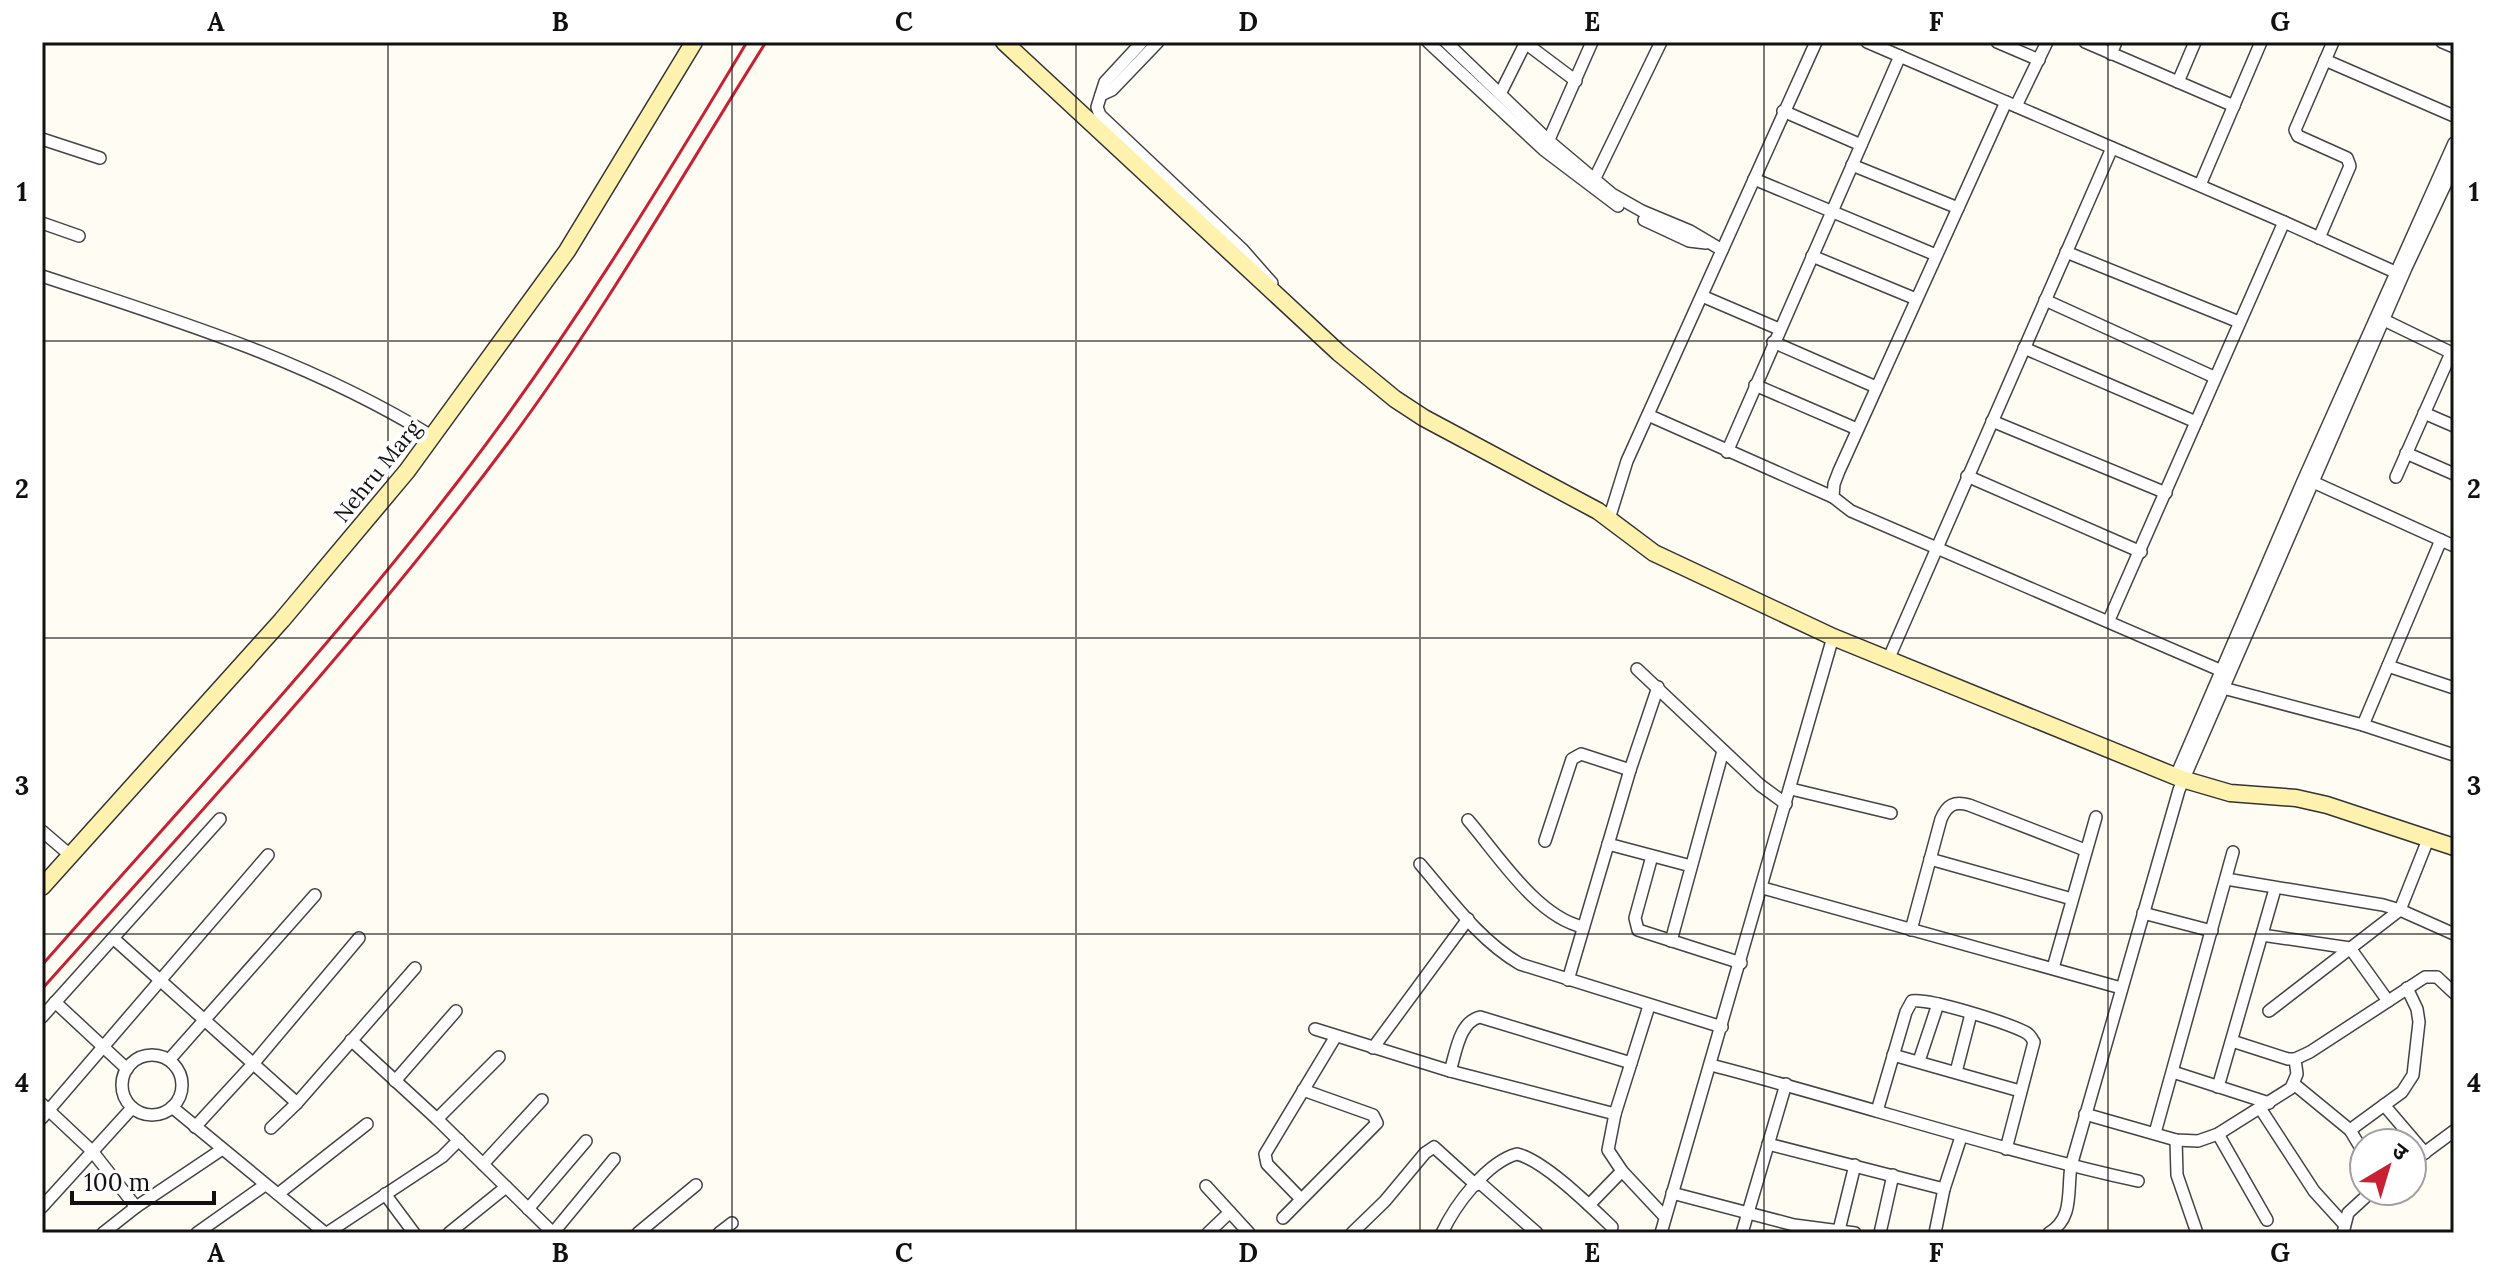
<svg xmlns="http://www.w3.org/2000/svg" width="2496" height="1275" font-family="Lora,'Noto Sans Devanagari',serif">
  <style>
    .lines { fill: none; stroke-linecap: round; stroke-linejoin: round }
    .street-casing { stroke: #444; stroke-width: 14 }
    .secondary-casing { stroke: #333; stroke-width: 19 }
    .street { stroke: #fff; stroke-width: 11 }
    .secondary { stroke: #fff2af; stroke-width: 16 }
    .rail { stroke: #c82133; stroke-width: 3 }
    .grid { fill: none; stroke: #111; stroke-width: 2; stroke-opacity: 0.55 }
    .labels { text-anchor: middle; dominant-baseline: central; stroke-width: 8; stroke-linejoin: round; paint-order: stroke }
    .street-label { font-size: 22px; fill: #111; stroke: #fff }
    .neatline { fill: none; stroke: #111; stroke-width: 3 }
    .grid-label { font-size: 26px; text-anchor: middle; font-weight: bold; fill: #111 }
  </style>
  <rect width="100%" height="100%" fill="#fffcf4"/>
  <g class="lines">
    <g class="street-casing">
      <g id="street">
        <path d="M1142,42L1105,82L1097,107L1100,115L1242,249L1272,283"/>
        <path d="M1428,42L1544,150L1618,206"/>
        <path d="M1446,42L1549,141L1612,194L1642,211L1690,231L1722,250"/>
        <path d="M1524,42L1576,81"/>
        <path d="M1867,42L2284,222L2395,272"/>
        <path d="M1997,42L2039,60"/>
        <path d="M2085,42L2234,106"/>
        <path d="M2442,42L2454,47"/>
        <path d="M2111,54L2116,42"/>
        <path d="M2325,60L2454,116"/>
        <path d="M2178,82L2195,42"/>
        <path d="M1500,94L1526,42"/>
        <path d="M1101,95L1112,90L1158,42"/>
        <path d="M2006,102L1839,471L1834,484L1833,497L1851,511L2222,671"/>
        <path d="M2016,106L2047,42"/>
        <path d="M1783,111L1861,145"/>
        <path d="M42,139L100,158"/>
        <path d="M1547,144L1592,42"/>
        <path d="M1852,165L1958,208"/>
        <path d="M1754,179L1936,255"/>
        <path d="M1594,180L1661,42"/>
        <path d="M2200,185L2261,42"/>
        <path d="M1644,220L1689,241L1706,243"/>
        <path d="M42,223L79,236"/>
        <path d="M2319,238L2350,166L2347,158L2298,136L2295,130L2333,42"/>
        <path d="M2066,252L2239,322"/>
        <path d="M1812,256L1916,299"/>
        <path d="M42,276C178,321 310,361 433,437"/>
        <path d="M1702,296L1779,329"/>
        <path d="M2045,300L2214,377"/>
        <path d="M2384,320L2454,354"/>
        <path d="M1773,342L1876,387"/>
        <path d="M2024,348L2196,422"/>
        <path d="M1755,385L1857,429"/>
        <path d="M2424,413L2454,426"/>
        <path d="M1648,415L1833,497"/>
        <path d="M1992,421L2166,493"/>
        <path d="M1727,452L1900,56"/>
        <path d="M2406,453L2454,474"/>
        <path d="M1967,476L2141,552"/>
        <path d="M2396,477L2451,353"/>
        <path d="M2313,482L2454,546"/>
        <path d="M1609,519L1627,461L1816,42"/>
        <path d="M2109,620L2284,222"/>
        <path d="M1888,660L2112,148"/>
        <path d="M2388,666L2454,688"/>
        <path d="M1637,669L1760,785L1786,804"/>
        <path d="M2223,688L2363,725L2454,755"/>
        <path d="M2363,725L2441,540"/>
        <path d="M2176,776L2303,481L2454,143"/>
        <path d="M1791,789L1891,813"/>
        <path d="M1468,820C1498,855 1537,917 1583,927"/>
        <path d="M42,831L70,855"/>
        <path d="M1545,841L1572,759L1581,754L1630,770"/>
        <path d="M1608,844L1691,866"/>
        <path d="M1652,856L1635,918L1638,930L1741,963"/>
        <path d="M1930,859L2072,899"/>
        <path d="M1420,864C1451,900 1479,940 1520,964L1722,1027"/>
        <path d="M2226,879L2383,905L2400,910L2454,934"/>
        <path d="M1763,888L2121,988"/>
        <path d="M2143,913L2212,931"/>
        <path d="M1911,930L1941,819C1947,805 1954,801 1969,805L2085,850"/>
        <path d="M2262,935L2350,948L2388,1001"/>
        <path d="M113,938L297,1103"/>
        <path d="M1671,941L1723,751"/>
        <path d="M2053,968L2096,817"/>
        <path d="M1568,980L1630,770L1658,687"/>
        <path d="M55,1002L127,1069"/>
        <path d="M1649,1006L1615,1114L1608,1150L1622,1171L1665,1217"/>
        <path d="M2269,1011L2400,910L2429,837"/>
        <path d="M42,1017L220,819"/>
        <path d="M1315,1029L1450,1071L1615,1114"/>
        <path d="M351,1040L437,1119L553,1233"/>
        <path d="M2232,1041L2288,1059H2295L2310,1052L2425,977H2437L2454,993"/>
        <path d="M1373,1048L1468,919"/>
        <path d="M1893,1055L2020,1091"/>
        <circle cx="152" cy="1085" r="30"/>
        <path d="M169,1060L315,895"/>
        <path d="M1919,1061L1938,1004"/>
        <path d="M1711,1065C1854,1102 1994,1149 2138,1181"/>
        <path d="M1450,1071C1456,1053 1459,1022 1480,1017L1631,1063"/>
        <path d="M1956,1072L1971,1014"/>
        <path d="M2173,1072L2269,1103"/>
        <path d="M395,1081L456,1011"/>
        <path d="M2294,1084L2350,1130L2362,1150"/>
        <path d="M2218,1087L2275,889"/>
        <path d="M42,1104L92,1151L136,1207"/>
        <path d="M2384,1105L2425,1153"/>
        <path d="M172,1107L325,1233"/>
        <path d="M2260,1108L2314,1191L2343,1223"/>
        <path d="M1877,1111L1906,1012L1912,1001C1930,998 2007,1023 2025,1032C2031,1035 2030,1036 2034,1042L2006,1149"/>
        <path d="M2085,1114L2176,1140L2198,1141L2218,1134L2291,1088L2297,1074L2295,1059"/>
        <path d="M42,1118L268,855"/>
        <path d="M437,1119L499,1057"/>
        <path d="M195,1127L253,1064L359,938"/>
        <path d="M271,1128L297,1103L415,968"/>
        <path d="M2350,1130L2402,1092L2413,1075L2419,1022L2417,1009L2407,988"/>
        <path d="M2155,1133L2233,852"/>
        <path d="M2218,1134L2267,1220"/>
        <path d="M2176,1140L2177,1175L2197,1233"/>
        <path d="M1768,1144L1944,1189"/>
        <path d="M2412,1162L2454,1131"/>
        <path d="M483,1164L542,1100"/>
        <path d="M1479,1182L1537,1233"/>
        <path d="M1206,1186L1249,1233"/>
        <path d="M1672,1193L1794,1225L1855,1233"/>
        <path d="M278,1194L367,1124"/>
        <path d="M385,1194L414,1233"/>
        <path d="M1301,1199L1267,1164L1265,1154L1336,1036"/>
        <path d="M1589,1205L1622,1171"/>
        <path d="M42,1207L132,1108"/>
        <path d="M528,1209L586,1141"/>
        <path d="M1283,1218L1377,1123L1373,1115L1303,1090"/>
        <path d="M1839,1230L1855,1165"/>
        <path d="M103,1233L136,1207L221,1150"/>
        <path d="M197,1233L265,1185"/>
        <path d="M327,1233L442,1157L459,1140"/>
        <path d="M449,1233L506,1187"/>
        <path d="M553,1233L614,1159"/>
        <path d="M638,1233L696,1185"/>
        <path d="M719,1233L732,1223"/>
        <path d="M1208,1233L1230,1212"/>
        <path d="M1352,1233L1385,1201L1425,1153L1434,1147L1476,1185"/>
        <path d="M1442,1233C1455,1205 1487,1162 1517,1154C1545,1161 1590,1206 1612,1227"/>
        <path d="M1661,1233L1833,637"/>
        <path d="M1742,1233L1786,1084"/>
        <path d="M1880,1233L1893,1175"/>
        <path d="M1935,1233L1944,1189L1961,1137"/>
        <path d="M2049,1233C2074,1218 2067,1192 2071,1166L2179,790L2406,268L2454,166"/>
        <path d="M2343,1233L2348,1213L2372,1191"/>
      </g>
    </g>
    <g class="secondary-casing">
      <g id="secondary">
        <path d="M1004,42L1339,353L1395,399L1424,418L1598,511L1654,553L1833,637L2182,779L2230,793L2296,798L2327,805L2454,847"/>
        <path d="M42,887L282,620L407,471L567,251L694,42"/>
      </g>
    </g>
    <use href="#street" class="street"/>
    <use href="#secondary" class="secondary"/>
    <g class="rail">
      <path d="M42,965C183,805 329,649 459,480C566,341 657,192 747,42"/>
      <path d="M42,989C201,811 365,635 508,443C603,315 681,177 766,42"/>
    </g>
  </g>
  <path class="grid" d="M388,42V1233M732,42V1233M1076,42V1233M1420,42V1233M1764,42V1233M2108,42V1233M42,341H2454M42,638H2454M42,934H2454"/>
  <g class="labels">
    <g class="street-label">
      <text transform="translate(377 471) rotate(-51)">Nehru Marg</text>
    </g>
  </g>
  <rect width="2496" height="1275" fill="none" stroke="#ffffff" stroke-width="88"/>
  <g transform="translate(2388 1167) rotate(38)"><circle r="38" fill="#ffffff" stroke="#a0a0a0" stroke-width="2"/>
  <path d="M0-6L14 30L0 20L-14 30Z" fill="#c82133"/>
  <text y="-12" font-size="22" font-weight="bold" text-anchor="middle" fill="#111111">उ</text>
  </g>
  <path d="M72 1191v12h142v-12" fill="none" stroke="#111111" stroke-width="4"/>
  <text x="84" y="1191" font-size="24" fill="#111111" stroke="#ffffff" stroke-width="6" paint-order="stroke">100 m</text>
  <rect x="44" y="44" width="2408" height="1187" class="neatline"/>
  <g class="grid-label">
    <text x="216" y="31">A</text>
    <text x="560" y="31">B</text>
    <text x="904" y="31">C</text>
    <text x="1248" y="31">D</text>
    <text x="1592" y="31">E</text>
    <text x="1936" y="31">F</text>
    <text x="2280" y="31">G</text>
    <text x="22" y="201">1</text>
    <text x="2474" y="201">1</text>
    <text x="22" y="498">2</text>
    <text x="2474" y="498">2</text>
    <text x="22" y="795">3</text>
    <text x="2474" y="795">3</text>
    <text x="22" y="1092">4</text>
    <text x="2474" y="1092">4</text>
    <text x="216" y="1262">A</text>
    <text x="560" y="1262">B</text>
    <text x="904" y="1262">C</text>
    <text x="1248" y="1262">D</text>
    <text x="1592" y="1262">E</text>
    <text x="1936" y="1262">F</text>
    <text x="2280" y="1262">G</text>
  </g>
</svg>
